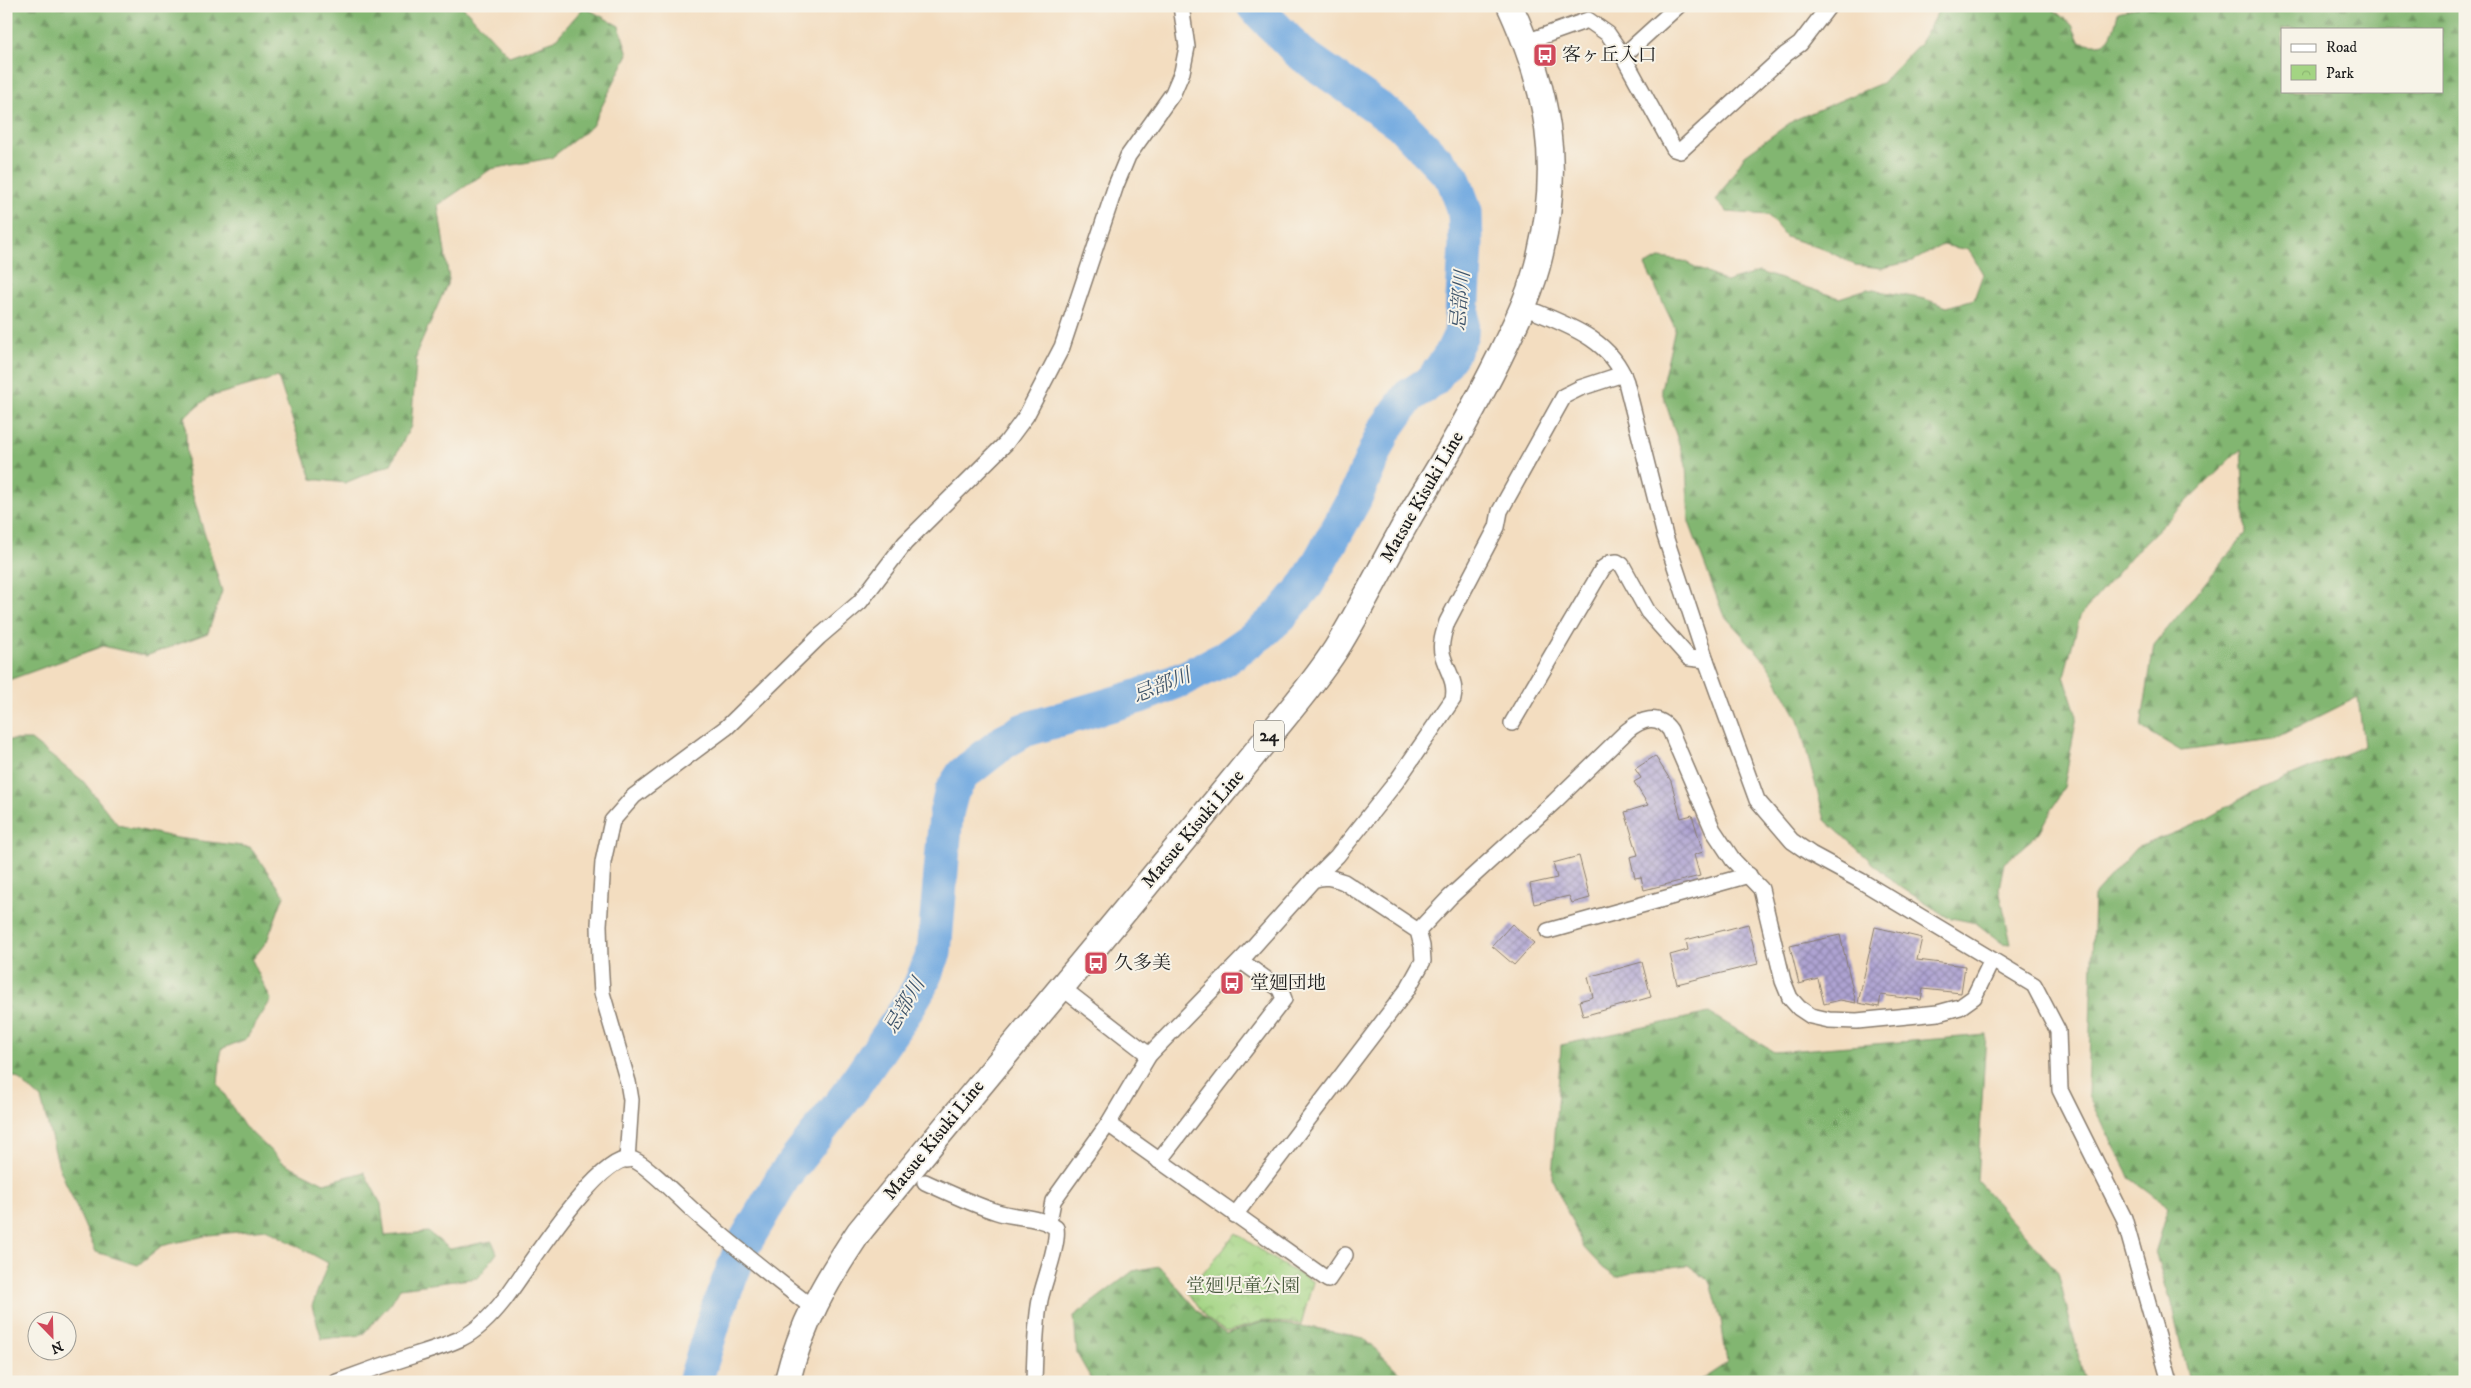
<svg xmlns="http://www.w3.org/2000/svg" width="2471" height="1388" font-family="'IM FELL DW Pica','Noto Serif JP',serif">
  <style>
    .forest { fill: url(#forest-firs); stroke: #4f6946; fill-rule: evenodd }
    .park { fill: url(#park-crowns); stroke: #607850 }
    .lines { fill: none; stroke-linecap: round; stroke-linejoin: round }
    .river { stroke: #71a9e0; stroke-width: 35 }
    .building { fill: url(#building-cross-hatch) }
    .street-casing { stroke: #887c6e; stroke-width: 18 }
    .primary-casing { stroke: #887c6e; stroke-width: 28 }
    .street { stroke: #fff; stroke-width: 15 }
    .primary { stroke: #fff; stroke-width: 25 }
    .labels { text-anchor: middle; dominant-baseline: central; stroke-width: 4; stroke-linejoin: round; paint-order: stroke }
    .shield { fill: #f7f3e8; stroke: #5e5c59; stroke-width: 1 }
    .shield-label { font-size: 18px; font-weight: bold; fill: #1c1c1c }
    .poi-label { font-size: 19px; fill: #1c1c1c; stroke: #f7f3e8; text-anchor: start }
    .street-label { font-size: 19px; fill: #1c1c1c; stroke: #f7f3e8 }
    .park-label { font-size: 19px; fill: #4b5c40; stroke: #f7f3e8 }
    .water-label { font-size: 20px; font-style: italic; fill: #3e546a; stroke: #f7f3e8 }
  </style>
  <defs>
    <pattern id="forest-firs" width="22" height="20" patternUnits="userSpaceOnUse" patternTransform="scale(1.25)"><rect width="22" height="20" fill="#82b671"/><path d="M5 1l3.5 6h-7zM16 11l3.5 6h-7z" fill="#6a935c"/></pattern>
    <pattern id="park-crowns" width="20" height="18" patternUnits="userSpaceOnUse" patternTransform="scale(1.25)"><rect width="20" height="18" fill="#a3d483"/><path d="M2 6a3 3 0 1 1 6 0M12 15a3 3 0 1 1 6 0" fill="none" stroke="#8cb571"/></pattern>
    <pattern id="building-cross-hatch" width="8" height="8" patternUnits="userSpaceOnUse" patternTransform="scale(1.25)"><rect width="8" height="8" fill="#aea3d2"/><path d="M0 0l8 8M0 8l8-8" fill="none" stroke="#8d84aa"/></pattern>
  </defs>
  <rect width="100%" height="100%" fill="#f7f3e8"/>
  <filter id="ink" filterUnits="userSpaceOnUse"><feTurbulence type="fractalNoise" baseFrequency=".02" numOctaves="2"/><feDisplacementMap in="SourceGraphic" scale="10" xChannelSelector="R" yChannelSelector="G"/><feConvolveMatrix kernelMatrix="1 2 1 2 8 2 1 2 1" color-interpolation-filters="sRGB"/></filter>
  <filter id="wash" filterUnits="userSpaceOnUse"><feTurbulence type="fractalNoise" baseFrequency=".0096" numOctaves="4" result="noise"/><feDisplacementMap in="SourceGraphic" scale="20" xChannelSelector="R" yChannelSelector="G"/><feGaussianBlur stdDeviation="1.12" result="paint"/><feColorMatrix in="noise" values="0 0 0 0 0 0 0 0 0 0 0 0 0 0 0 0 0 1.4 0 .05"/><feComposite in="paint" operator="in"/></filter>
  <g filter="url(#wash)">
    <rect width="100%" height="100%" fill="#f3ddc0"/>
    <g class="forest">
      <path d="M6,6H462L509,56L555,40L584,7L619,26L628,54L592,126L551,158L491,169L438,205L449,280L417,352L411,426L391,464L345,483L312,479L278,377L209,397L185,417L188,480L222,591L208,633L146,656L103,646L6,681Z"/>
      <path d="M1941,6H2049L2072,25L2079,41C2109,50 2112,39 2118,12L2142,6H2465V1382H2189L2170,1298L2155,1253L2169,1207L2131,1179L2088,1096L2094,895L2136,848L2194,825L2255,791L2364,746L2358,697L2274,739L2181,751L2141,727L2154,645L2246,533L2241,449L2136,551L2080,616L2064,676L2077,716L2064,787L2040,832L2004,863L1999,888L2011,944L2002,943L1976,923L1947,917L1896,884L1825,820L1798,719L1767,663L1723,614L1689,522L1686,465L1661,389L1675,328L1645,265L1660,258L1683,261L1726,282L1759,272L1839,298L1867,289L1925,299L1947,307L1974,299L1983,274L1969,250L1942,245L1913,261L1882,268L1855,265L1826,250L1786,237L1768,215L1727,212L1716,201L1745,155L1794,120L1882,83L1920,43ZM2282,29H2442V91H2282Z"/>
      <path d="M6,740H31L83,781L118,825L177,838L250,847L284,895L267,941L252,960L271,1000L246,1039L221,1049L218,1084L244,1126L284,1163L324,1183L364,1172L381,1204L385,1236L428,1232L450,1249L492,1241L497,1253L478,1278L400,1288L391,1303L362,1335L322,1339L312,1306L328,1263L266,1229L209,1235L161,1246L138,1265L96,1252L59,1167L41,1099L16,1077L6,1078Z"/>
      <path d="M1709,1013L1774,1052L1986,1035L1977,1181L2058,1272L2085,1382H1698L1727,1363L1721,1320L1711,1282L1688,1265L1640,1271L1616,1277L1603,1268L1584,1248L1552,1178L1561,1045Z"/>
      <path d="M1159,1266L1204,1318L1226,1334L1263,1322L1315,1328L1364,1338L1405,1378V1382H1093L1077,1354L1074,1316L1133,1271Z"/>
    </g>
    <path class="park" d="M1236,1233L1281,1264L1313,1282L1301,1324L1263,1321L1226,1332L1206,1318L1188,1292Z"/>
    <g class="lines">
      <path class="river" d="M695,1382L717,1311L742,1247L784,1176L852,1089L906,1010L920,986L934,953L946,814L952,791L963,774L1005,741L1024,730L1140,696L1185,678L1224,659L1261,633L1281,615L1307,584L1354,500L1384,431L1409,396L1432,381L1451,355L1461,334L1466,245L1465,211L1453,178L1401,124L1300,53L1254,6"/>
    </g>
    <g id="blocks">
      <g class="building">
        <path d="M1655,756L1671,781L1681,818L1692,815L1703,852L1694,855L1700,876L1644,890L1641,877L1635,878L1630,857L1638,855L1625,812L1648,805L1634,782L1641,778L1635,769Z"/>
        <path d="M1579,856L1590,898L1572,903L1569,896L1534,904L1530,884L1557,878L1553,863Z"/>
        <path d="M1512,924L1534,943L1514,965L1492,946Z"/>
        <path d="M1748,924L1758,964L1677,984L1670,955L1688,950L1686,940Z"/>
        <path d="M1875,927L1922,938L1917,960L1965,966L1961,993L1923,989L1921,1000L1881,995L1879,1007L1858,1003Z"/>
        <path d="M1840,935L1856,1003L1840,1000L1824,1004L1818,979L1799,984L1790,946Z"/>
        <path d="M1642,962L1651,997L1583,1016L1579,1001L1593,997L1588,977Z"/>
      </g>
    </g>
  </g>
  <g filter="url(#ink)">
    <use href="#blocks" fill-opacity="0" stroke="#887c6e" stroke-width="1"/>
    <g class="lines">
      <g class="street-casing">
        <g id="street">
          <path d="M1526,42L1588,20L1608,34L1623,56L1674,149L1680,151L1786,54L1800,44L1829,6"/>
          <path d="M1623,56L1678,6"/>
          <path d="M1524,307C1564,324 1611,338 1626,382L1665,536L1706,660L1757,800L1792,841L1811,854L1861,881L2034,985L2058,1031L2060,1090L2124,1218L2170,1382"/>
          <path d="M1512,723L1603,568L1610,563L1617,562L1622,565L1648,612L1689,658L1706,660"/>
          <path d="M1313,880L1337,856L1396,782L1453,699C1457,681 1446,670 1442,653C1440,642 1444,632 1447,622L1497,527L1500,511L1564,396L1580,388L1623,374"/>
          <path d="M1418,931L1450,897L1554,802L1627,731C1641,719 1658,713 1670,730L1713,830L1733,860L1761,889L1783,981L1790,998L1799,1008L1811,1016L1829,1020L1857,1021L1938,1013L1960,1007L1974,997L1992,960"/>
          <path d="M1548,931L1749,875"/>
          <path d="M1061,987L1149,1055"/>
          <path d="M627,1160L631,1100L628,1082L602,993L600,960L599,925L603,862L612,821L634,796L727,727L819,637L860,602L905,543L1006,443L1026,416L1062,347L1116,185L1128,156L1173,93L1182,72L1187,47L1181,6"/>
          <path d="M1159,1161L1284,999L1280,989L1241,961"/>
          <path d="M925,1182C949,1193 972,1204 997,1212C1015,1218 1041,1216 1056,1228C1059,1244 1044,1281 1040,1300C1035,1327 1035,1354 1034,1382"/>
          <path d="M1235,1215L1407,990L1423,961L1422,946L1418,931L1344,882C1333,878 1325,875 1313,880L1245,956L1149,1055L1108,1124L1328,1280L1345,1255"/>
          <path d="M1049,1222L1053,1201L1108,1124"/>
          <path d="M337,1382C363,1372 389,1363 415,1355C431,1350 447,1345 462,1338C478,1330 493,1314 504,1300C523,1276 602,1147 634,1160C649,1166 684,1203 698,1215C735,1247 774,1278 813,1308"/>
        </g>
      </g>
      <g class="primary-casing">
        <path id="primary" d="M787,1382C801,1324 826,1281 859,1232C963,1104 1071,977 1176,849C1207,812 1238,774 1269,736C1292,708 1316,680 1336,649C1364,604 1387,555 1414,509C1445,459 1474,409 1500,356C1516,323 1532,291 1540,255C1562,164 1548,89 1510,6"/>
      </g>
      <use href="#street" class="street"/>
      <use href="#primary" class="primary"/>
    </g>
  </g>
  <defs>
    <g id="bus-square" transform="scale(1.25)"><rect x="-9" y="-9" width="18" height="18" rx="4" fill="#d1495b" stroke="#f7f3e8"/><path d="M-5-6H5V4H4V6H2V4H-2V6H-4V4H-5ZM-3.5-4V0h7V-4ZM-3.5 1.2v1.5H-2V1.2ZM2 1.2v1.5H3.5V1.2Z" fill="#fff"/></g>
  </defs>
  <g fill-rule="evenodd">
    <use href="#bus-square" x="1545" y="55"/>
    <use href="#bus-square" x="1096" y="963"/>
    <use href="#bus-square" x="1232" y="983"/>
  </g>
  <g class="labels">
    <rect class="shield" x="1254" y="720.5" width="30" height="31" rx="4"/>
    <g class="shield-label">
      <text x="1269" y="736">24</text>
    </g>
    <g class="poi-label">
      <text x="1562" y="55">客ヶ丘入口</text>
      <text x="1114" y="963">久多美</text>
      <text x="1250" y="983">堂廻団地</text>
    </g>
    <g class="street-label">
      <text transform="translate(1422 497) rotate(-60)">Matsue Kisuki Line</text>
      <text transform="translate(1193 829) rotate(-50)">Matsue Kisuki Line</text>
      <text transform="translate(934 1140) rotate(-51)">Matsue Kisuki Line</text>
    </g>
    <g class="park-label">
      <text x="1243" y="1286">堂廻児童公園</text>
    </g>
    <g class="water-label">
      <text transform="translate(1461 301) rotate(-85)">忌部川</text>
      <text transform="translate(1162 686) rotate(-21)">忌部川</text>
      <text transform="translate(905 1006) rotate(-59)">忌部川</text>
    </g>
  </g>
  <rect width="2471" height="1388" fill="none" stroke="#f7f3e8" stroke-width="25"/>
  <rect x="2281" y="28" width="162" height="65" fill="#f7f3e8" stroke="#9f9d96"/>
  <rect x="2291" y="44" width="25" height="8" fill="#ffffff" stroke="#9f9d96"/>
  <text x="2326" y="52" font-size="15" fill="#1c1c1c">Road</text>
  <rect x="2291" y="65" width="25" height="15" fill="url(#park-crowns)" stroke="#9f9d96"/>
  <text x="2326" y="78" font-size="15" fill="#1c1c1c">Park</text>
  <g transform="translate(52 1336) rotate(157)"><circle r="24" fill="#f7f3e8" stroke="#9f9d96"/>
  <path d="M0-4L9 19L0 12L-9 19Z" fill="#d1495b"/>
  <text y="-8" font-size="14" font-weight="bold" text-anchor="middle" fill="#1c1c1c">N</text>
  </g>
</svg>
